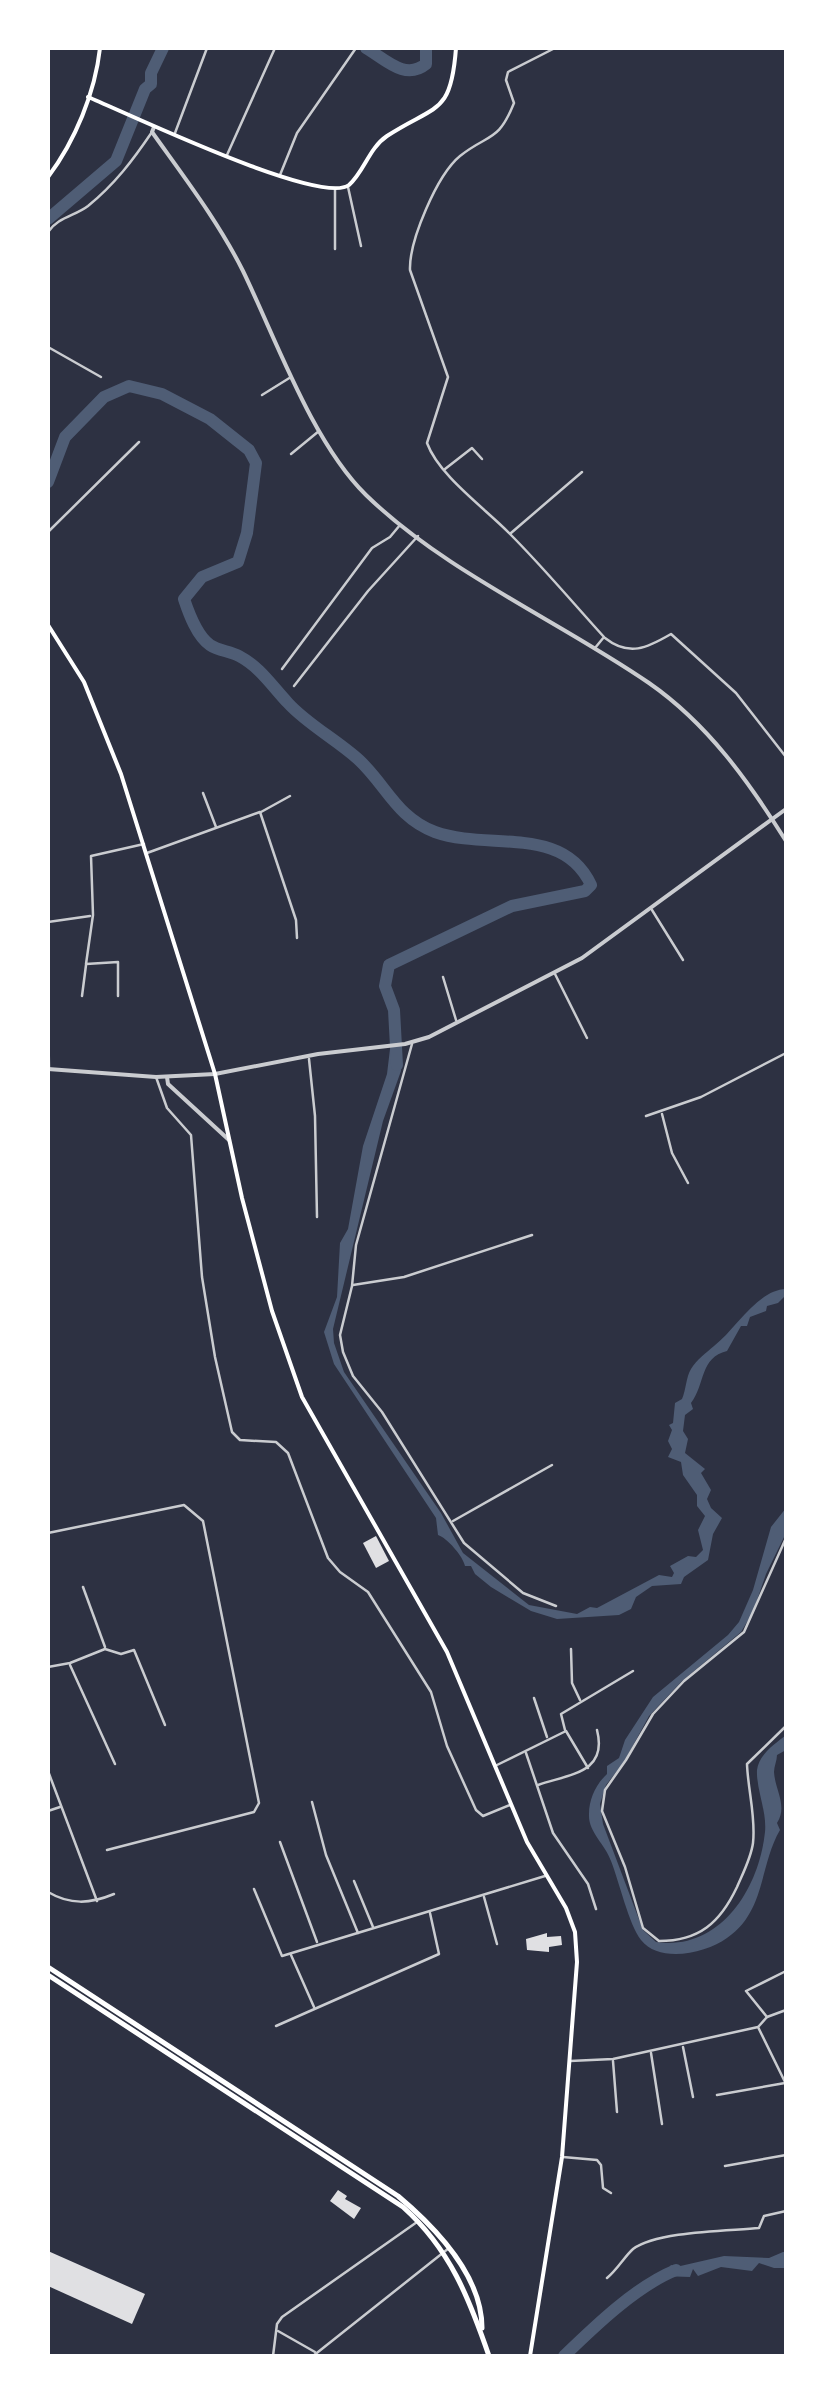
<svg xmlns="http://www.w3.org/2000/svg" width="834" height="2404" font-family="'Golos Text',sans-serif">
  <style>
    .water { fill: #4f5d75 }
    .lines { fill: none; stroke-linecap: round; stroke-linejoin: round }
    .river { stroke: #4f5d75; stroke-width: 12 }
    .building { fill: #e0e0e3 }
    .minor { stroke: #caccd0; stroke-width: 2.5 }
    .tertiary { stroke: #caccd0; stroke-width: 4 }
    .secondary { stroke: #fff; stroke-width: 4 }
    .trunk { stroke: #fff; stroke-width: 5 }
  </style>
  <rect width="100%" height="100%" fill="#2d3142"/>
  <g class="water">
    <path d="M390,1049H402L401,1071L383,1121L333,1329L334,1343L344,1372L441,1513L463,1553L529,1605L577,1614L590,1607L597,1608L659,1575L672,1577L674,1573L670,1566L688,1556L696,1557L703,1550L698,1530L705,1516L697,1506V1495L683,1475L681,1462L668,1457L672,1449L668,1441L672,1430L669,1425L673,1423L675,1403L682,1399C686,1390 686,1377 691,1369C697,1359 706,1353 714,1346C736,1329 757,1290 786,1289V1295L778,1303L767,1306L766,1311L750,1317L747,1326H741L727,1351C700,1357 705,1385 691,1403L693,1409L685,1415L683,1431L688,1439L685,1453L705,1469L701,1473L711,1490L707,1499L711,1508L722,1518L713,1534L708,1560L684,1577L681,1584L652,1586L636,1597L631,1609L619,1615L557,1619L531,1611L491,1587L475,1574L471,1566H465C463,1556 447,1538 438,1535L436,1518L334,1364L324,1332L337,1297L340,1243L348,1229L363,1146L387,1074Z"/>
    <path d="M786,1508V1533L766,1574L753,1612L741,1632L682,1681L649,1716L624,1762L606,1785L600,1804L603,1824L643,1930L656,1942C720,1951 759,1889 765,1832C767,1811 756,1789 757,1770C759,1754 775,1744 786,1735V1750L777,1755C777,1761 774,1766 774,1772C775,1790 788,1806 777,1823L780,1830C759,1866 766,1911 727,1938C706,1953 660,1964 641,1940C629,1925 619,1881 611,1861C605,1844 588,1832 589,1814C589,1799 596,1784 607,1774V1766L619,1758L625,1740L653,1697L728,1635L739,1622L753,1590L771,1527Z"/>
    <path d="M783,2252H786V2268H774L759,2263L752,2271L721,2267L698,2276L693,2269L690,2277L662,2276L671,2265L676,2267L724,2256L769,2258Z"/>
  </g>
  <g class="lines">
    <g class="river">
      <path d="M366,48C385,59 405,81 426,64V48"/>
      <path d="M48,219L116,161L145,89L151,84V73L163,48"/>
      <path d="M48,482L65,437L104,397L129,386L162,394L210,419L249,450L256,463L247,533L238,562L202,577L184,599C189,614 197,636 210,645C219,651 230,651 239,656C260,667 272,686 288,703C307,724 337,740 359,760C386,785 397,818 435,832C488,851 563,824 591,885L585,891L512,906L389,965L385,986L394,1010L397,1065"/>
      <path d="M564,2356C594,2327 636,2286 676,2270"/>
    </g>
  </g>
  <g class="building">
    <path d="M376,1536L389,1561L376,1568L363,1543Z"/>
    <path d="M547,1933V1937L561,1936L562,1945L549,1947V1952L527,1950L526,1939Z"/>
    <path d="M338,2190L347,2196L345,2199L361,2208L354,2219L330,2201Z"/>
    <path d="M48,2251L145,2294L132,2324L48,2286Z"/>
  </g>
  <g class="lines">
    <g class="minor">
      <path d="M555,48L508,72L506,80L514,103C498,143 489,133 460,156C437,175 409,241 410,270L448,377L427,443C439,476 486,509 510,534C543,567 573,603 604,637L595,648"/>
      <path d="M175,133L207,48"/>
      <path d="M227,155L275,48"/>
      <path d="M280,175L297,133L356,48"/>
      <path d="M348,187L361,246"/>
      <path d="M48,232C58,217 75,216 88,206C115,184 133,160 152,132"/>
      <path d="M335,249V190"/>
      <path d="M48,347L101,377"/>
      <path d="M262,395L291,377"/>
      <path d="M291,454L319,431"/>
      <path d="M445,469L472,448L482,459"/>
      <path d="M48,532L139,442"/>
      <path d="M511,533L582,472"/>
      <path d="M605,638C629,657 647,648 671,634L736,693L786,757"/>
      <path d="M282,669L372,548L390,537L400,525"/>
      <path d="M294,686L368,591L418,536"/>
      <path d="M203,793L216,827"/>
      <path d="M261,812L290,796"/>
      <path d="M147,853L260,812L296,920L297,938"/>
      <path d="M652,910L683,960"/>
      <path d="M48,922L90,916"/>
      <path d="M555,974L587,1038"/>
      <path d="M443,977L456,1020"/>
      <path d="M82,996L86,965"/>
      <path d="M118,996V962L86,964L93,915L91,856L144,844"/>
      <path d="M48,1016L49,1068"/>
      <path d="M412,1044L356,1245L352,1286L340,1335L343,1352L353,1376L382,1412L464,1543L523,1593L556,1606"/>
      <path d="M309,1059L315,1116L317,1217"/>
      <path d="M156,1077L167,1108L191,1135L202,1277L215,1357L232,1432L240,1440L276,1442L288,1453L328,1558L340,1572L368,1592L431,1692L447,1746L476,1810L483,1816L510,1805"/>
      <path d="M662,1114L672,1153L688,1183"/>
      <path d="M646,1116L701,1097L786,1053"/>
      <path d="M353,1285L404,1277L532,1235"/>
      <path d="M453,1521L552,1465"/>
      <path d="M48,1533L184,1505L203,1521L259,1803L254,1812L107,1850"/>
      <path d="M786,1538L744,1632L684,1681L653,1714L626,1760L605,1790L602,1811L625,1867L643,1928L659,1941C699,1941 720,1923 737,1887C743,1873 751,1858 753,1843C756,1817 748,1791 747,1764L786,1726"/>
      <path d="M83,1587L105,1647"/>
      <path d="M571,1649L572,1683L580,1700"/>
      <path d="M70,1665L115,1764"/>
      <path d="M48,1667L70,1663L105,1649L121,1654L134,1650L165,1725"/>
      <path d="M534,1698L547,1737"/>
      <path d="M565,1730L561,1714L633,1671"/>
      <path d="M526,1753L553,1833L588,1884L596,1909"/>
      <path d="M497,1765L566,1731L588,1768"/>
      <path d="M48,1771L97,1901"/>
      <path d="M538,1785C570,1774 608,1773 597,1730"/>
      <path d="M312,1802L326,1855L358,1933"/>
      <path d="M48,1811L60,1807"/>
      <path d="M280,1842L317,1942"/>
      <path d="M354,1881L373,1927"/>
      <path d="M254,1889L282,1956L545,1876"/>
      <path d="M48,1892C70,1905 90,1904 114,1894"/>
      <path d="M484,1897L497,1944"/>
      <path d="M786,1923V1938"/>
      <path d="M291,1955L314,2007"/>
      <path d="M767,2017L746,1991L786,1971"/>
      <path d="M276,2026L439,1954L430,1913"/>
      <path d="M759,2026L767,2017L786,2010"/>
      <path d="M683,2047L693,2097"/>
      <path d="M651,2053L662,2124"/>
      <path d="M570,2061L613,2059L758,2027L786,2084"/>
      <path d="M613,2061L617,2112"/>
      <path d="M717,2095L785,2083"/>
      <path d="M563,2157L597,2160L601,2165L603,2188L611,2193"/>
      <path d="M725,2166L786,2155"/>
      <path d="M607,2278C617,2270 625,2256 633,2249C657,2231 728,2231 759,2228L764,2216L786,2211"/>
      <path d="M278,2331L315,2352"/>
      <path d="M273,2356L277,2324L282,2317L417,2222"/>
      <path d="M313,2356L449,2248"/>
    </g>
    <g class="tertiary">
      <path d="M154,127L152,132C184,177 218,221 243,271C276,339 312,442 366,495C444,571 559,621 649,683C708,724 749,782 786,841"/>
      <path d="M48,1069L156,1077L215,1074L318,1054L405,1044L429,1037L582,958L786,809"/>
      <path d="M167,1077L168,1084L229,1140"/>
    </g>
    <g class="secondary">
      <path d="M88,97C127,113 320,206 349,185C364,172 369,148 387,136C436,104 451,116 456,48"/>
      <path d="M48,177C75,141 95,93 100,48"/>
      <path d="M48,625L84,682L121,774L215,1074L242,1198L272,1311L302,1397L447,1652L527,1842L566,1908L575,1932L577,1962L562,2157L530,2356"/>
    </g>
    <g class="trunk">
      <path d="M48,1967L398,2196C436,2228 482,2275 482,2328"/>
      <path d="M48,1975L403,2207C450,2249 469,2298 489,2356"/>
    </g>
  </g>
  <rect width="834" height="2404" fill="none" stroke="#ffffff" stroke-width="100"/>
</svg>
